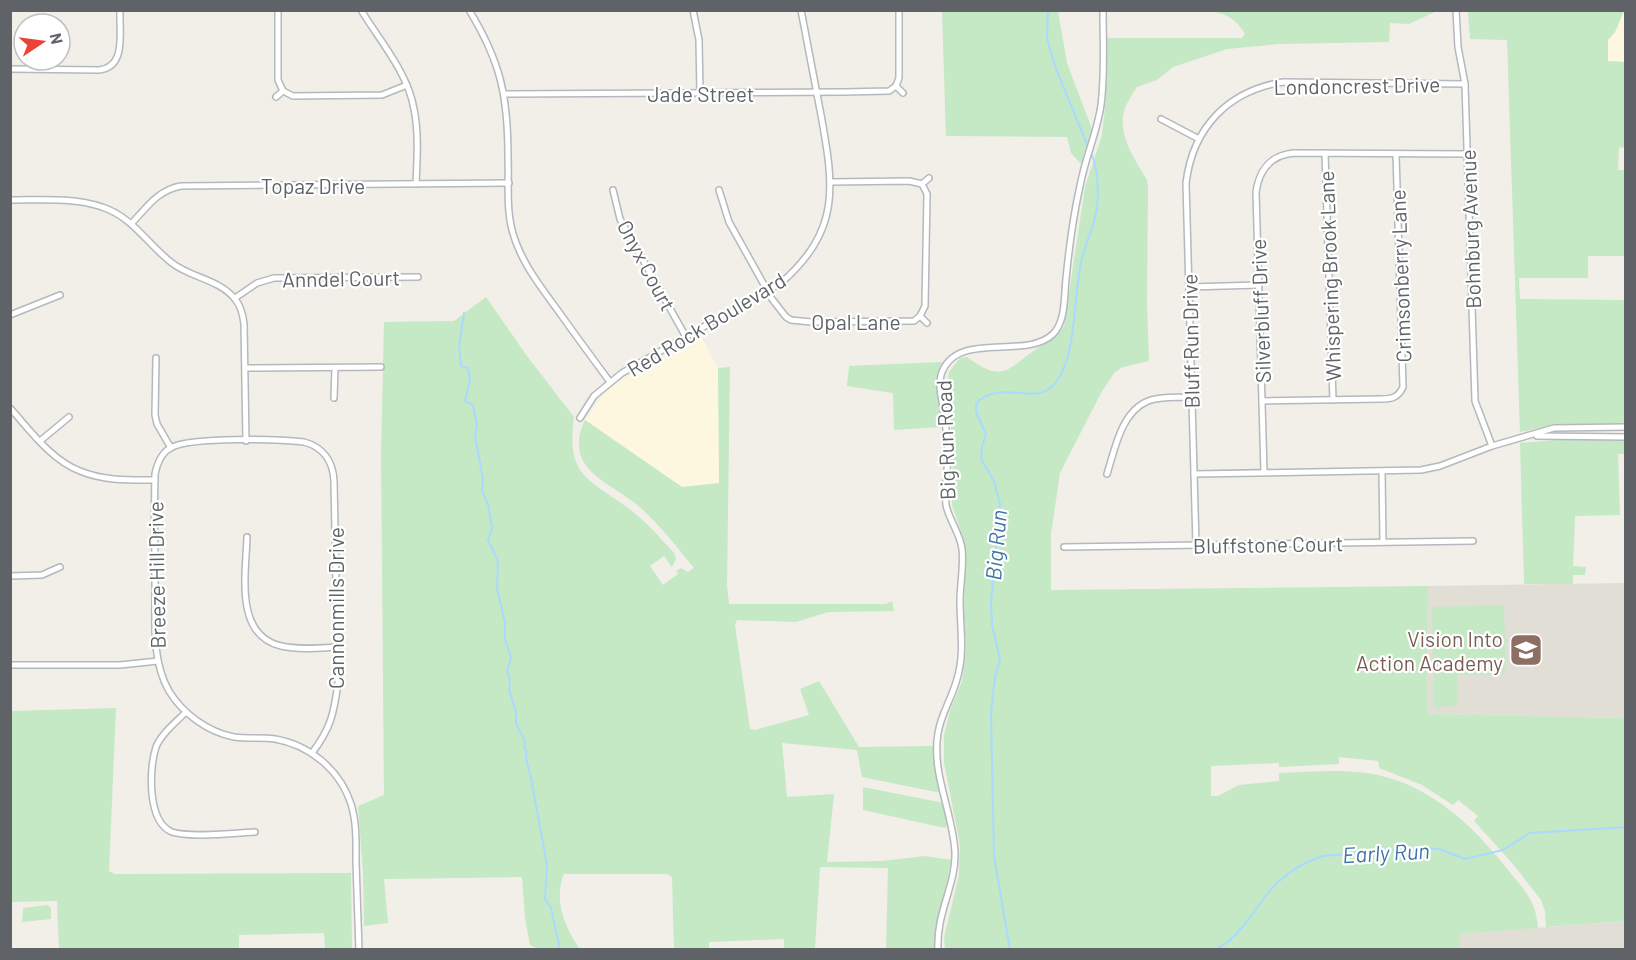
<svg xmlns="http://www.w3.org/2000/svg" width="1636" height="960" font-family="Barlow,sans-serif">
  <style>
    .commercial { fill: #fef7e0 }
    .education { fill: #e1ded6 }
    .green { fill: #c5e8c5 }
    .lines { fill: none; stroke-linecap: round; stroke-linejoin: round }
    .stream { stroke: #aadaff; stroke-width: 2 }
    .street-casing { stroke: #b5b8bc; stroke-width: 8 }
    .street { stroke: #fff; stroke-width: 5 }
    .labels { text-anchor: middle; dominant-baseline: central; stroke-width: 4.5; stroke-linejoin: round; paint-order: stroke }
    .street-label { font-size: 21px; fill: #5f6368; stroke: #fff }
    .education-label { font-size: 21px; fill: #785e54; stroke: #fff; text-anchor: end }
    .water-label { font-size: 22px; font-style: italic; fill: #4174aa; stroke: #fff }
  </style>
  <rect width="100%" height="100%" fill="#f1efe8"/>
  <g class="commercial">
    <path d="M1624,11H1625V62L1608,61V40L1615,32Z"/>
    <path d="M701,336L718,368L720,483L682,487L585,420L605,392L625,377Z"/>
  </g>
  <g class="education">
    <path d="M1625,583V718L1427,714L1428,586Z"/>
    <path d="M1625,921V949H1460V934Z"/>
  </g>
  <g class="green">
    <path d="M942,11H1058L1067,63L1092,129L1081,164L1071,153L1067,137L946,136Z"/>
    <path d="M1212,11H1437L1409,24L1390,23L1389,42L1279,44L1227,49L1173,67L1157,80L1137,87C1133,93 1128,101 1125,108C1116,134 1135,159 1147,180L1148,187L1147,305L1149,361L1123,367L1115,372L1102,391L1060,473L1051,534V590L1428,586L1427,714L1625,718V921L1546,927L1545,911L1541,900L1513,864L1474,821L1478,816L1458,800L1453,805L1422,785L1379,768L1378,761L1339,757V764L1279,767V763L1211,766V796H1218L1239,785L1279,781V773C1308,772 1337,769 1366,773C1423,780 1470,822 1504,865C1521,887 1536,898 1538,928L1460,934V950L945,949L944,938L959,875L960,845L944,763V735L950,711L962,681L966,649L964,618L965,543L952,505L953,450L947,386L949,372L960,358L967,357C1004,385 1008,368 1039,347C1051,339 1056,339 1064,326L1085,187L1102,135L1106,98L1107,38H1242L1245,34C1237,20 1228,15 1212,11Z"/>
    <path d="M1468,11H1624L1615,32L1608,40V61L1625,62V147L1619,148L1618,170H1625V256H1588V278H1519L1520,299L1625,300V425H1553L1520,432L1507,40L1470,39Z"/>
    <path d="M486,297L527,356L574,417C566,476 587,478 628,508C646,521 660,538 674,553L676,559L672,567L664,556L650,566L663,585L678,574L676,571L681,568L688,572L694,568C678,548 661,527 642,509C612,482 561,471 585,420L682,487L719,483L718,368L730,367L727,585L729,604H886L892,601L894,611L828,612L796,622L737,620L735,625L750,729L755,730L809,715L800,689L819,681L859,747L933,746L941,793L862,777L857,750L782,743L787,797L834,794L827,862L882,861L925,856L951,860L937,938L938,949H886L888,868L820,867L815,949H784V939L709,942V949H674L672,877L667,874H564C553,900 565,928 580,949H539L530,945L525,918L522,877L384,879L388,923L364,926L363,872L358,806L384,795L381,453L384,322L454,321Z"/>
    <path d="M942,362L936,378L941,427L894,430L893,393L847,386L849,366Z"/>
    <path d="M1555,440H1625V454H1618L1620,515L1575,516L1573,566L1586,567L1585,575H1573V584H1524L1520,443Z"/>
    <path d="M1504,605L1506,674L1457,675L1458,706L1434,707L1432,607Z"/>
    <path d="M116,708L109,871L115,874L351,873L352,949H325L324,933L239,935V949H59L57,901L11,902V711Z"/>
    <path d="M863,787L944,803L948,824L945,828L863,810Z"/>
    <path d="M47,905L51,908V919L22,922L23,908Z"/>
  </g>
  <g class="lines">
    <g class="stream">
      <path d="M1048,10L1047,38L1055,66L1088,147"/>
      <path d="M464,313L459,347L461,366L468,368L470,381L465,401L473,405L477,426L475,436L483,479L482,491L488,504L492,528L488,540L498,561L497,588L505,623V639L511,658L507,672L510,680L509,690L516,712V724L525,741L524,748L527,751L526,759L531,778L547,865L545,899L551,908L560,950"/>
      <path d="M1010,950L994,856L991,714L995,677L1000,659L992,625L991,603L1000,504L994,481L981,459L982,447L986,434L976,412V403C1001,380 1029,403 1049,389C1078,369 1073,291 1082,258C1088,236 1099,216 1098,192C1098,178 1096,165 1091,152"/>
      <path d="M1212,950C1242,941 1256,902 1278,882C1290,871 1307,861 1323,856L1423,848L1439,849L1465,859L1503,850L1530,833L1626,827"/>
    </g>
    <g class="street-casing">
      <g id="street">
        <path d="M278,10V80L283,91"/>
        <path d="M361,10C380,41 408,73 414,109C419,133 417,160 416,184"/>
        <path d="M469,10C501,62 508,97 508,157C509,181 506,206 512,230C520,261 540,286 559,312C576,336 593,359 610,382"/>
        <path d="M693,10L699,40L700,93"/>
        <path d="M1456,10L1458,47L1465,84L1475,401L1492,446"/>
        <path d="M10,69L99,70C127,67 119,32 120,10"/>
        <path d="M896,86L899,78V10"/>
        <path d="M896,86L903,93"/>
        <path d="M283,91L293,96L382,95L407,85"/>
        <path d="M504,94L844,92L889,91L896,86"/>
        <path d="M276,97L283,91"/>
        <path d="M1161,119L1199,139"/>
        <path d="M1325,153L1333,400"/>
        <path d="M922,184L929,178"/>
        <path d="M613,190L620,219L686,337"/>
        <path d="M719,190L729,222L772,299L786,317L791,320L811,322L914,321L920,316L925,306L927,194L922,184L909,181L831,182"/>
        <path d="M10,200C40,200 74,197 102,207C133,217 147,244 172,263C191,278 219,279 235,299C241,306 243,315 244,324L246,441"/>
        <path d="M132,223C147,207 158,190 181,186L509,183"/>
        <path d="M1189,287L1259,285"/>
        <path d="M235,298L257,283L274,278L418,277"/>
        <path d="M10,315L60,295"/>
        <path d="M920,316L927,323"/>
        <path d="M156,358L155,415L157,424L171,448"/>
        <path d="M245,368L381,367"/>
        <path d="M334,398L335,368"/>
        <path d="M1262,401L1381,399C1391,399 1398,398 1403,387L1396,154"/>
        <path d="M10,408C30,430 51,460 80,471C104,481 129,480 155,480"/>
        <path d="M580,418L594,396L622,373L781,283C841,230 834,187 821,115C814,80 808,45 801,10"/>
        <path d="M1537,436L1626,437"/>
        <path d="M40,441L69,417"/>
        <path d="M1264,472L1256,192C1259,171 1270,155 1294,153L1467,154"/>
        <path d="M1382,472L1383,542"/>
        <path d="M1107,474C1115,449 1121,412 1148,401C1161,396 1177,398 1191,397"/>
        <path d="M1194,474L1421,470L1440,466L1492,446L1554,428L1626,427"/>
        <path d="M247,537C246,573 234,635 281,646C299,650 319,648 337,647"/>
        <path d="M1196,545L1186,183C1193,127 1228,91 1283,82L1465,84"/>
        <path d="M1064,547L1473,541"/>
        <path d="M10,576L42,575L60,567"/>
        <path d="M10,665H120L158,661"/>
        <path d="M186,712C176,722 161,734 156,747C149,768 147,822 172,832C189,838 235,833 255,832"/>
        <path d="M312,753C331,728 334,713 338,683L334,481C333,461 323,447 304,442C277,439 194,437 172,447C162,452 157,464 155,474C154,509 155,544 155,579C156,615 150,658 169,691C183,714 208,732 234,737C248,739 262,737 275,739C310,745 340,770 351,804C357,823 356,844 356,863C357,892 358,921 359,950"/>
        <path d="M938,950C936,912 956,886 955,852C953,813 931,773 938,733C941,714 952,698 957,679C965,653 960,628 960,601C960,584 964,566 962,549C960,533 949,520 946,505C944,487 948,470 948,452C948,435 944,418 942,401C940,392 939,383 941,375C955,329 1025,361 1053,334C1066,321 1064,296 1066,279C1069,248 1073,217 1080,186C1085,158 1097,133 1101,105C1105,74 1103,42 1103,10"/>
      </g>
    </g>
    <use href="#street" class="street"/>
  </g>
  <defs>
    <g id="school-square" transform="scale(1.725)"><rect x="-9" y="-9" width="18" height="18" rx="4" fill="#8d6e63" stroke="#fff"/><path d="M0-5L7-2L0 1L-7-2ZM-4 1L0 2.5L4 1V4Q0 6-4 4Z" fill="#fff"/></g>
  </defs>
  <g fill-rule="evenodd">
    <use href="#school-square" x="1526" y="650"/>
  </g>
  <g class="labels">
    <g class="street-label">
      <text transform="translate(1357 85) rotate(-1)">Londoncrest Drive</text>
      <text x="701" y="93">Jade Street</text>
      <text x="313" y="185">Topaz Drive</text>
      <text transform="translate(1470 229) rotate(-92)">Bohnburg Avenue</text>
      <text transform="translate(647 265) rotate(62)">Onyx Court</text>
      <text transform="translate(1329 276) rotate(-92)">Whispering Brook Lane</text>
      <text transform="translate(1400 276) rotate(-92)">Crimsonberry Lane</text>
      <text transform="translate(341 278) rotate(-1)">Anndel Court</text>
      <text transform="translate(1260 311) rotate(-92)">Silverbluff Drive</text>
      <text x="856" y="321">Opal Lane</text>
      <text transform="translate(706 324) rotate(-31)">Red Rock Boulevard</text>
      <text transform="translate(1190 341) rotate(-91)">Bluff Run Drive</text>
      <text transform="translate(945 440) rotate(-92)">Big Run Road</text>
      <text transform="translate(1268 544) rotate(-1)">Bluffstone Court</text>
      <text transform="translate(156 575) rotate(-91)">Breeze Hill Drive</text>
      <text transform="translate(335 608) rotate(-90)">Cannonmills Drive</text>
    </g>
    <g class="education-label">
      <text x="1503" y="638">Vision Into<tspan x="1503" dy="24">Action Academy</tspan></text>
    </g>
    <g class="water-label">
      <text transform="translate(995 545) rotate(-85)">Big Run</text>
      <text transform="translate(1386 852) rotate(-3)">Early Run</text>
    </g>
  </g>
  <rect width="1636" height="960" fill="none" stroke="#5f6368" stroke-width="24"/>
  <g transform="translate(42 42) rotate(77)"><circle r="28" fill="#ffffff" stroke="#bfc1c3" stroke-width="1.5"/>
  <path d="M0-4.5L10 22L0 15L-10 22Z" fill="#ea4335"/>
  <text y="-9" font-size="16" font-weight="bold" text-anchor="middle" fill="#5f6368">N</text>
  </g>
</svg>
